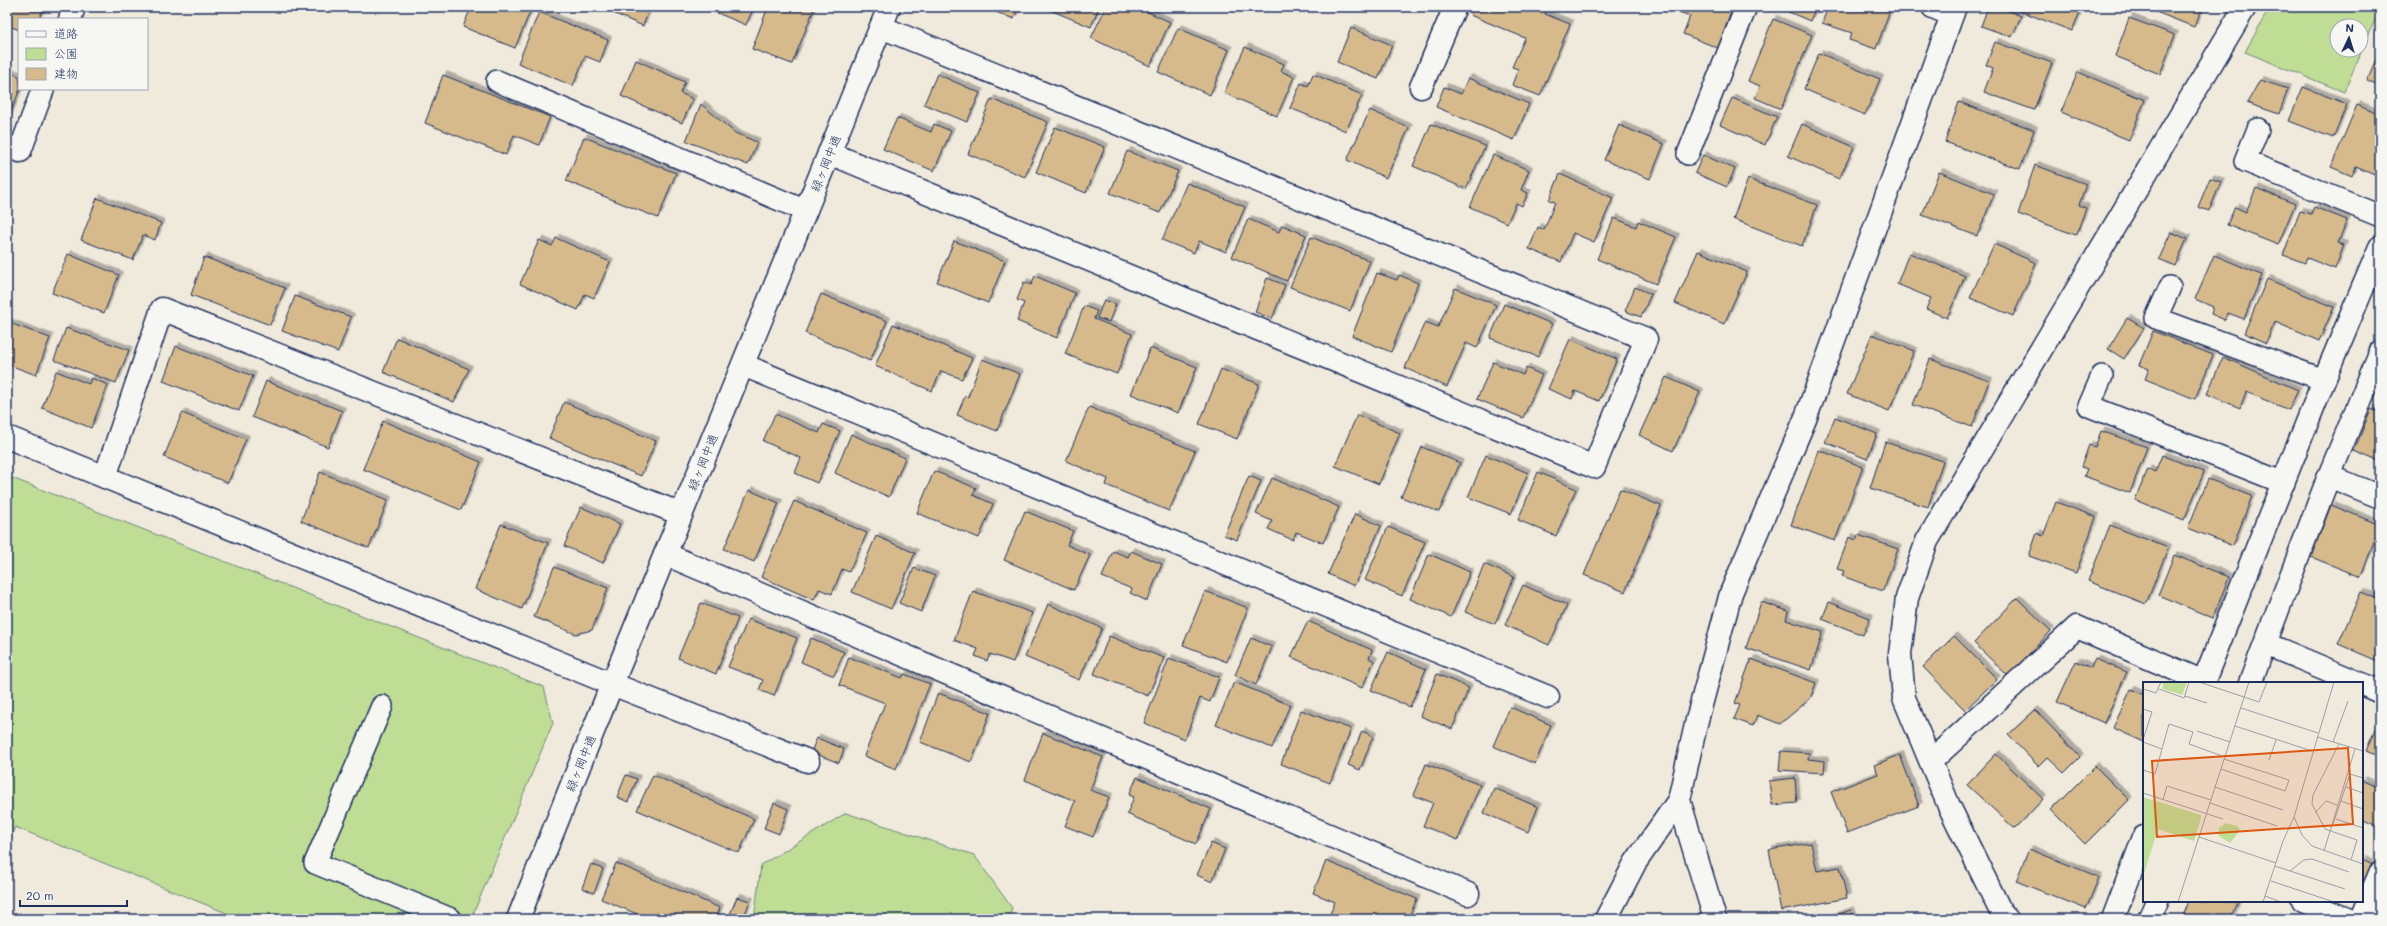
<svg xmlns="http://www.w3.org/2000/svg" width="2387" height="926" font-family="Mali,'Klee One',sans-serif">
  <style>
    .green { fill: #bfdd95; stroke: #6d867a; fill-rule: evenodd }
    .building { fill: #d6ba8b; stroke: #1b2f5e; filter: url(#shadow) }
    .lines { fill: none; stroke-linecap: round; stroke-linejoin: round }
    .service-casing { stroke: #1b2f5e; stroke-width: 24 }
    .minor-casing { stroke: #1b2f5e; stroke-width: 25 }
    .tertiary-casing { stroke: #1b2f5e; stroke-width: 25 }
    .service { stroke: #f6f6f2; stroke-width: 21 }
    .minor { stroke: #f6f6f2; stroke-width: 22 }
    .tertiary { stroke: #f6f6f2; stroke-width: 22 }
    .labels { text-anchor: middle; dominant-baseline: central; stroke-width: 3; stroke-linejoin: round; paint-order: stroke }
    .street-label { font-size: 12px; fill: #1b2f5e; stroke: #f6f6f2 }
    .inset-road { fill: none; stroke: #9b9faa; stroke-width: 1 }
    .view { fill: #de5710; fill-opacity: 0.15; stroke: #de5710; stroke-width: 2 }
    .inset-edge { fill: none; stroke: #1b2f5e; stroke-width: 2 }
  </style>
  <defs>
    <filter id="shadow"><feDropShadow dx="3.5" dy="-3.5" stdDeviation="0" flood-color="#0004"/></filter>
  </defs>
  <rect width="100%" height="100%" fill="#f0eadd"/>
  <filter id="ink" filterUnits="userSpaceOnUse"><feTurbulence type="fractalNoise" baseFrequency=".025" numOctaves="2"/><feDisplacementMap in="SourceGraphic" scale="8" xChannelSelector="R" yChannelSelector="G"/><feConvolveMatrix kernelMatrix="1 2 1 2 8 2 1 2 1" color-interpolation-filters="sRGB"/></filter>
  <g filter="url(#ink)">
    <g class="green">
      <path d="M2270,7H2363L2378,13L2344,92L2245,52ZM2337,26H2361V50H2337Z"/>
      <path d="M7,476L544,687L553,723L471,919H241L15,827L7,846Z"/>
      <path d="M846,813L974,855L1012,908L1008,919H754L761,865Z"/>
    </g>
    <g class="building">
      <path d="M7,7H44L39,19H19V30L7,25Z"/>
      <path d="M471,7H532L515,48L463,27Z"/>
      <path d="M615,7H650L643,26L613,13Z"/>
      <path d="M703,7H754L746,25Z"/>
      <path d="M768,7H809L814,9L792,64L752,49Z"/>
      <path d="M983,7H1018L1014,19Z"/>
      <path d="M1043,7H1099L1091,27Z"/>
      <path d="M1106,7H1137L1170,22L1150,66L1091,38Z"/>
      <path d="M1474,7H1548L1545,14L1570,24L1540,96L1512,85L1518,69L1512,67L1525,38L1470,15Z"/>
      <path d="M1665,7H1733L1718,48L1683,34L1690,16Z"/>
      <path d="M1785,7H1816L1810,21L1784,10Z"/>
      <path d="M1828,7H1882L1890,10L1876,49L1849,40L1852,33L1822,23Z"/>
      <path d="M1988,7H1999L2021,16L2012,37L1981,26Z"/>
      <path d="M2016,7H2082L2072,31L2015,9Z"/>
      <path d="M2153,7H2203L2194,27L2151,10Z"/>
      <path d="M539,12L608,40L600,62L585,56L573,86L518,63Z"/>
      <path d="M2129,18L2175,35L2160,74L2115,56Z"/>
      <path d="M1773,19L1812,35L1781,109L1755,98L1760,86L1748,81Z"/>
      <path d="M1178,28L1229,50L1210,95L1158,72Z"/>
      <path d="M1351,28L1392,45L1378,79L1337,62Z"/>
      <path d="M1995,42L2052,63L2034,110L1984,92L1993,68L1986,65Z"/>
      <path d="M1245,47L1284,64L1281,71L1294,77L1277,116L1224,93Z"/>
      <path d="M2380,50V86L2367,80Z"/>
      <path d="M1819,53L1880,79L1865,115L1804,89Z"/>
      <path d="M636,60L685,82L680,93L693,99L682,123L621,96Z"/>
      <path d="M7,72L19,76L20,89L7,122Z"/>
      <path d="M2078,72L2145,100L2129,140L2061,112Z"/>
      <path d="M937,74L980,93L967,122L924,104Z"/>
      <path d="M1313,74L1362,95L1346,131L1290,108L1301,83L1308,86Z"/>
      <path d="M443,75L550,117L539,145L514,135L506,155L425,123Z"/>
      <path d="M1468,78L1529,104L1514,140L1436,107L1444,87L1461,94Z"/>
      <path d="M2260,80L2288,89L2279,114L2247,103Z"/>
      <path d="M2303,87L2347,104L2333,138L2289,121Z"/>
      <path d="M1732,98L1777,117L1765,145L1720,125Z"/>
      <path d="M991,99L1048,122L1025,177L968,154Z"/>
      <path d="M1959,102L2034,130L2020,169L1945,142Z"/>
      <path d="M701,104L735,133L757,142L748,165L686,141Z"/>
      <path d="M2357,105L2380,115L2379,177L2356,167L2352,176L2331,167Z"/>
      <path d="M1370,110L1409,128L1386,178L1347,160Z"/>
      <path d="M897,118L931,132L934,124L951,131L934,171L883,149Z"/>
      <path d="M1431,124L1485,146L1466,189L1413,166Z"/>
      <path d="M1802,124L1854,147L1839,179L1788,156Z"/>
      <path d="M1619,125L1664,144L1650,179L1604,160Z"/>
      <path d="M1055,127L1105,147L1086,193L1036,172Z"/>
      <path d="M584,137L676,173L658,218L566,181Z"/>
      <path d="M1127,151L1178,171L1160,213L1110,193Z"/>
      <path d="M1493,155L1529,170L1521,190L1528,193L1522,206L1516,203L1507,223L1470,207Z"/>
      <path d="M1703,155L1735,169L1727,187L1695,173Z"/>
      <path d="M2035,165L2086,184L2079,205L2086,208L2076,235L2018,214Z"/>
      <path d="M1939,172L1994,194L1977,236L1922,215Z"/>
      <path d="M1560,174L1613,198L1594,242L1573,233L1561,262L1529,249L1538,227L1544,230L1555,202L1549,200Z"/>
      <path d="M2210,178L2221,182L2209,211L2198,207Z"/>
      <path d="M1748,179L1817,205L1802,246L1733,219Z"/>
      <path d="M1187,183L1245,207L1226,252L1199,241L1194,253L1162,240Z"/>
      <path d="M2256,188L2295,204L2278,245L2227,225L2235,207L2246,212Z"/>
      <path d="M97,198L161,223L155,240L143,235L133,260L81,240Z"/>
      <path d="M2314,207L2347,220L2338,243L2344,245L2335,269L2307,258L2305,263L2283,255L2300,211L2311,214Z"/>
      <path d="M1614,218L1636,227L1638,221L1676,237L1656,284L1597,259Z"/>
      <path d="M1248,219L1279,232L1282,225L1306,235L1287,281L1232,257Z"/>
      <path d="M2171,232L2187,239L2175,266L2159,259Z"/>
      <path d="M1311,237L1370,261L1350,311L1290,287Z"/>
      <path d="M556,238L610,262L594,298L585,294L578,310L520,284L539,240L552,246Z"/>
      <path d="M954,241L1005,261L988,303L937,282Z"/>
      <path d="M1994,244L2036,263L2013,316L1970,298Z"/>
      <path d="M1698,251L1747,272L1724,324L1675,303Z"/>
      <path d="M1909,253L1965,276L1947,318L1926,309L1931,298L1897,284Z"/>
      <path d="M68,254L119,275L104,313L52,293Z"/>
      <path d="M2214,255L2262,275L2244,319L2228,313L2225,320L2211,314L2213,307L2195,299Z"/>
      <path d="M204,257L285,288L270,325L191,295Z"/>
      <path d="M1377,273L1397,280L1399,275L1418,283L1391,352L1352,336Z"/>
      <path d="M1035,276L1075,293L1057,338L1017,321L1024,303L1017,300L1024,282L1031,285Z"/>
      <path d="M1267,278L1285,285L1272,319L1255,312Z"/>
      <path d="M2267,279L2334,307L2319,341L2275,322L2266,343L2244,333Z"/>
      <path d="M1635,287L1651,294L1641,317L1625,311Z"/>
      <path d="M1455,288L1496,305L1477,348L1466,343L1447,387L1405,368L1425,322L1438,327Z"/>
      <path d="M821,294L887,321L870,361L805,333Z"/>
      <path d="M295,296L351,317L338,352L282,331Z"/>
      <path d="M1104,300L1116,304L1109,322L1097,318Z"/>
      <path d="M1504,304L1552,324L1538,357L1490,338Z"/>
      <path d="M1084,306L1097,311L1094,319L1132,334L1117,374L1065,354Z"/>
      <path d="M2127,318L2144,328L2124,359L2108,349Z"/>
      <path d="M7,322L50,338L36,375L7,364Z"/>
      <path d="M893,324L972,358L962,379L941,371L932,391L875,366Z"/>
      <path d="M66,328L129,350L116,383L54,360Z"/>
      <path d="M2153,331L2213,355L2195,399L2145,379L2149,369L2139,365Z"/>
      <path d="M1872,334L1914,351L1889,411L1847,394Z"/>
      <path d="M397,338L469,369L454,402L383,372Z"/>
      <path d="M1570,339L1617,359L1599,401L1575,391L1572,399L1548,389Z"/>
      <path d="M176,346L253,376L239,411L163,381Z"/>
      <path d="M1150,348L1197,367L1178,413L1131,394Z"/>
      <path d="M2223,357L2298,390L2289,410L2246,392L2240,408L2207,394Z"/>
      <path d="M982,359L1020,374L997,431L957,415L965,396L968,397Z"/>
      <path d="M1930,359L1989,381L1972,427L1913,405Z"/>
      <path d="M1493,362L1523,375L1526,368L1542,375L1523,418L1477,399Z"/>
      <path d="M1221,369L1259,384L1237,439L1199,424Z"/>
      <path d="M56,371L89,384L91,378L108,385L91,428L42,408Z"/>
      <path d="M1666,377L1700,392L1673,451L1639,435Z"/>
      <path d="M266,381L342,411L328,447L252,417Z"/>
      <path d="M564,402L656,441L641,476L549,438Z"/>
      <path d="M1089,407L1195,451L1169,511L1106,485L1108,479L1066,461Z"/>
      <path d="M2371,409L2380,413V462L2354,451Z"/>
      <path d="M182,413L246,439L228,483L164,457Z"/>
      <path d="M775,414L819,433L823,424L840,431L817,483L795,473L801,458L763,441Z"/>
      <path d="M1357,415L1400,433L1379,484L1335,466Z"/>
      <path d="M1835,417L1877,434L1867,459L1825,442Z"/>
      <path d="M383,421L481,462L461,510L363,469Z"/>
      <path d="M2101,431L2147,447L2130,493L2084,476L2087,469L2081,467L2089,445L2095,447Z"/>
      <path d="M851,434L905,458L889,497L835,473Z"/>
      <path d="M1885,442L1943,461L1928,507L1870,488Z"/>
      <path d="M1422,447L1460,463L1439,512L1401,497Z"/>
      <path d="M1819,450L1863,467L1835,541L1791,525Z"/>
      <path d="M1486,455L1528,473L1511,514L1468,497Z"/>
      <path d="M2162,455L2204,472L2184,520L2135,500L2148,469L2155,472Z"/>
      <path d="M934,471L976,488L973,495L993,504L979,538L917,513Z"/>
      <path d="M320,472L388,500L369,548L301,521Z"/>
      <path d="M1538,472L1576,489L1556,536L1518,520Z"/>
      <path d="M1249,476L1261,481L1237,540L1224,535Z"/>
      <path d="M1272,478L1339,507L1323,543L1296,532L1293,540L1268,529L1272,521L1256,514Z"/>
      <path d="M2208,479L2252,496L2233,546L2188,528Z"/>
      <path d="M1620,489L1661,506L1625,592L1584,575Z"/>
      <path d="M749,490L779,503L754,562L724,549Z"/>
      <path d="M794,501L867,533L849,572L842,569L832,594L819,589L814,600L761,577Z"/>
      <path d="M2056,502L2096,517L2076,573L2029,556L2037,533L2043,536Z"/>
      <path d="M2331,505L2380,525L2361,577L2311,557Z"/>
      <path d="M581,507L620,524L603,563L564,546Z"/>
      <path d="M1025,511L1073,531L1067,545L1090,555L1074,590L1004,560Z"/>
      <path d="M1355,514L1381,526L1354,586L1328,574Z"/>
      <path d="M501,524L548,543L522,609L475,589Z"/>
      <path d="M2110,525L2168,548L2146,604L2088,581Z"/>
      <path d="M1388,527L1425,542L1402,596L1365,580Z"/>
      <path d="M1858,535L1898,549L1883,591L1842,576L1844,571L1837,569L1849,537L1856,540Z"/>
      <path d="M876,536L915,553L891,609L852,592Z"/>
      <path d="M1113,551L1128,557L1131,551L1162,564L1147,601L1130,593L1132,589L1102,577Z"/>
      <path d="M1429,554L1470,572L1451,617L1410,599Z"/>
      <path d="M2174,555L2229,577L2213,618L2158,595Z"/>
      <path d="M1484,564L1514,577L1495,624L1465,612Z"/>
      <path d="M554,567L608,588L592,630L576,634L534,617Z"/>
      <path d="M914,568L935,576L921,612L899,603Z"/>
      <path d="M1523,585L1567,605L1549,645L1505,625Z"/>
      <path d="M973,591L1032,613L1013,662L990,654L987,661L975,656L978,649L954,640Z"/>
      <path d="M1205,591L1248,608L1227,662L1183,645Z"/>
      <path d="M2361,592L2380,600V662L2338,644Z"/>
      <path d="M2017,598L2051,631L2008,676L1974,643Z"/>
      <path d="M1761,602L1788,611L1786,620L1823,632L1811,670L1746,648Z"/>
      <path d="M1829,602L1870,618L1863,635L1822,619Z"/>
      <path d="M701,603L738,618L716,674L678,658Z"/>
      <path d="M1048,604L1102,628L1079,680L1025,657Z"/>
      <path d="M748,619L797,638L774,696L759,690L763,680L728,667Z"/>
      <path d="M1308,621L1372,650L1369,658L1374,661L1362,688L1291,657Z"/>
      <path d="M1109,636L1164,658L1148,696L1094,674Z"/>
      <path d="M1954,636L1997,679L1965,710L1923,667Z"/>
      <path d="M811,638L844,652L834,676L801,662Z"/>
      <path d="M1251,638L1272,647L1256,685L1235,675Z"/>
      <path d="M1388,652L1426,669L1410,707L1371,690Z"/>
      <path d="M849,657L902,678L904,674L930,684L896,769L864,756L885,703L839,685Z"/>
      <path d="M1169,658L1219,677L1210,702L1200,698L1185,739L1144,723Z"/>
      <path d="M1751,659L1816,683L1810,699L1780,724L1757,715L1753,726L1734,719L1740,705L1735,703Z"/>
      <path d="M2095,659L2127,672L2104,723L2057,702L2076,661L2091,668Z"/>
      <path d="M1437,674L1469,688L1452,729L1420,716Z"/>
      <path d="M1234,682L1290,705L1272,748L1216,725Z"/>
      <path d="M2131,689L2144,695V742L2113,728Z"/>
      <path d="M938,693L990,713L971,762L920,742Z"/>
      <path d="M1510,707L1551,725L1535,764L1493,746Z"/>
      <path d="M1301,710L1351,729L1330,783L1281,764Z"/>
      <path d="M2035,710L2080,757L2064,773L2047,757L2038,766L2008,735Z"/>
      <path d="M2380,718V757L2366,751Z"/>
      <path d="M1362,731L1373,736L1360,770L1348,765Z"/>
      <path d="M1043,733L1103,757L1090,790L1109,797L1093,837L1065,826L1075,801L1025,780Z"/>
      <path d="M817,738L844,749L839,763L811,752Z"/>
      <path d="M1781,751L1809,753L1808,759L1825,761L1824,773L1779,770Z"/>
      <path d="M1996,754L2043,799L2015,829L1967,785Z"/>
      <path d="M1900,755L1919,806L1847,833L1831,792L1878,774L1874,765Z"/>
      <path d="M1426,764L1480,785L1458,840L1423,826L1433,803L1413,795Z"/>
      <path d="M2095,766L2129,800L2085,844L2051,810Z"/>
      <path d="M626,775L637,779L628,802L617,797Z"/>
      <path d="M653,775L754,819L739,853L637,810Z"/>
      <path d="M1137,777L1211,809L1196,844L1127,814L1134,797L1129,795Z"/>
      <path d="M1795,778L1797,803L1772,805L1769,781Z"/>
      <path d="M2362,780L2380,788V828L2362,820Z"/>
      <path d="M1494,788L1538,807L1528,832L1484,813Z"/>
      <path d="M774,803L788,809L779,834L764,828Z"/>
      <path d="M1211,843L1225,849L1212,882L1197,875Z"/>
      <path d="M1811,843L1817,871L1840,867L1847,898L1781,911L1769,850Z"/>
      <path d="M2029,849L2099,877L2086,909L2016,881Z"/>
      <path d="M2362,859L2373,864L2362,888Z"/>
      <path d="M1326,861L1417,899L1408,919H1336L1329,916L1335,902L1313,893Z"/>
      <path d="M616,863L720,908L716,919H649L601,899Z"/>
      <path d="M591,864L603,869L594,893L582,888Z"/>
      <path d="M737,897L750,901L743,919H728Z"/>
      <path d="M2188,901H2238L2231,919H2181Z"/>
      <path d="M1851,910L1854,919H1825Z"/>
    </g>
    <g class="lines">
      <g class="service-casing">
        <g id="service">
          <path d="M497,81L806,211"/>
          <path d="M2258,129L2245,161L2380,216"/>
          <path d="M1688,154L1746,7"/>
          <path d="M2170,287L2156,318L2324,380"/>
          <path d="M2102,376L2089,406L2284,483"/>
          <path d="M382,706L315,863L451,919"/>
          <path d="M2360,919L2380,872"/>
        </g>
      </g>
      <g class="minor-casing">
        <g id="minor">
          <path d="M1933,7L1952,15"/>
          <path d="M70,19L74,7"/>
          <path d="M1421,87L1455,7"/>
          <path d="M7,146L20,151L43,89"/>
          <path d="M829,153L1594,467L1646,339L881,27"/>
          <path d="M743,365L1548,697"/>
          <path d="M7,437L612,684L808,761"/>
          <path d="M2329,476L2380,497"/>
          <path d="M105,477L162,309L681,514"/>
          <path d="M665,554L1468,894"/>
          <path d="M2266,644L2359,683"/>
          <path d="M2203,683L2324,380L2380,247"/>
          <path d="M2250,683L2329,476L2380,353"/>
          <path d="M2362,684L2380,692"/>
          <path d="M1931,761L2077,627L2204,682"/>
          <path d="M2303,901L2347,919"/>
          <path d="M1606,919L1635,863L1679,800"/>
          <path d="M1715,919L1679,800L1697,720L1731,593L1806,417L1955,7"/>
          <path d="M2007,919L2002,914L1949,806L1904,698L1900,654L1907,598L1927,541L2245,7"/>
          <path d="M2113,919L2144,837"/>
          <path d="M2149,919L2157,901"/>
        </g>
      </g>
      <g class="tertiary-casing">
        <path id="tertiary" d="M518,919L612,684L889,7"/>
      </g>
      <use href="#service" class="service"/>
      <use href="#minor" class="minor"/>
      <use href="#tertiary" class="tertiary"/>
    </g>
  </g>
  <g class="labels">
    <g class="street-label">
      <text transform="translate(825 163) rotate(-68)">緑ヶ岡中通</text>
      <text transform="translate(702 462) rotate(-68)">緑ヶ岡中通</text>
      <text transform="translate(580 763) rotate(-68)">緑ヶ岡中通</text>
    </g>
  </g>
  <g transform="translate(2143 682)">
    <rect width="220" height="220" fill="#f0eadd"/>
    <path d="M20,0H44L39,13L20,7ZM0,115L58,133V136L51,159L15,147L0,195ZM83,141L94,144L97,148L87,161L76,154V146Z" fill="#bfdd95"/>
    <path class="inset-road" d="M56,0L116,20L124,0M191,0L151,135L159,153L169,164L220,182M0,7L13,11L18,0M16,7L41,16L46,0M42,14L64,21M98,26L175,51M0,27L9,30L0,58M92,44L169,69M54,49L87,60M174,55L220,69M0,60L19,67M190,60L205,19M196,62L170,113L169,122L182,147L214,158L208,178M126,78L133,58M78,87L142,109L146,98L81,77M0,88L12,92L26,42L50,50L46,62L82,75M72,105L140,128M203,105L220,111M0,111L80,137M20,118L24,104L68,118M198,119L220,127M67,121L134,144M172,131L183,119L194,123M193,137L220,146M190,142L207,92L220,96M56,155L133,181M181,169L212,67M132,184L147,189L161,178L169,177L206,190M147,189L202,207M128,199L191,220M122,214L138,220M35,220L106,0M120,220L140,159L151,135"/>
    <path class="view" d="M205,66L210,142L14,155L9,79Z"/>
    <rect width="220" height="220" class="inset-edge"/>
  </g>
  <rect width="2387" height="926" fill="none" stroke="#f6f6f2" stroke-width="24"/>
  <rect x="12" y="12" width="2363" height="902" fill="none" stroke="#1b2f5e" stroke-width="1.5" filter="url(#ink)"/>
  <rect x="18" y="18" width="130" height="72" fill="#f6f6f2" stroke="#9ea6b7"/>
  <rect x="26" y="31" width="20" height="6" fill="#f6f6f2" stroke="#9ea6b7"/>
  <text x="54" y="38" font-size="12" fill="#1b2f5e">道路</text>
  <rect x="26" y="48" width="20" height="12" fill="#bfdd95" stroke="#9ea6b7"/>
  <text x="54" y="58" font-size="12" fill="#1b2f5e">公園</text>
  <rect x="26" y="68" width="20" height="12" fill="#d6ba8b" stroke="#9ea6b7"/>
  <text x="54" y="78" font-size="12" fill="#1b2f5e">建物</text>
  <g transform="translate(2349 38) rotate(4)"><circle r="19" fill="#f6f6f2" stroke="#9ea6b7"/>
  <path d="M0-3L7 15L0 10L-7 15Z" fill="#1b2f5e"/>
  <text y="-6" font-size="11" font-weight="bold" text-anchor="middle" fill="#1b2f5e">N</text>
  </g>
  <path d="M20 900v6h107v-6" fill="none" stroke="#1b2f5e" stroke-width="2"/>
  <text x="26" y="900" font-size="12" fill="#1b2f5e" stroke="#f6f6f2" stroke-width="3" paint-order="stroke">20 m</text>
</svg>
